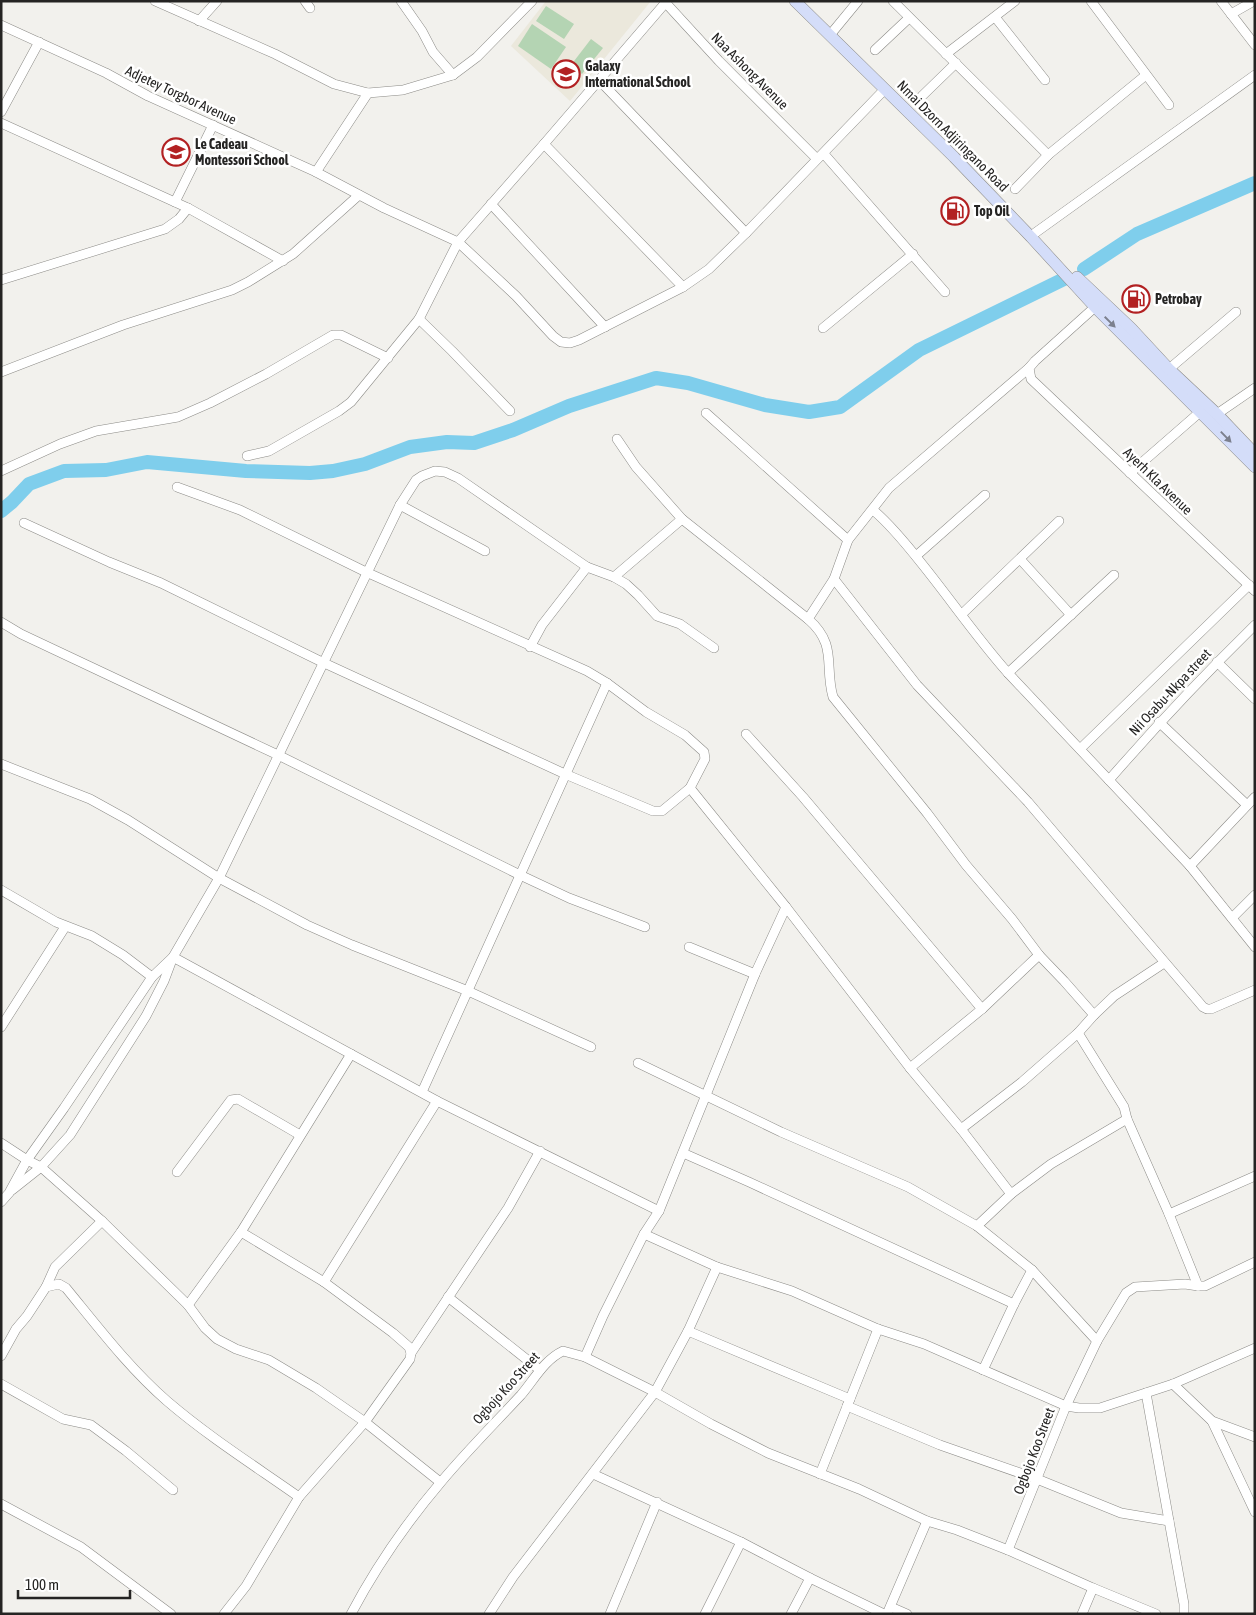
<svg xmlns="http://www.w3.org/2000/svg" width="1256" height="1615" font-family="'Asap Condensed',sans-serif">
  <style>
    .built { fill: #ebe8dc }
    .green { fill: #b4d4b3 }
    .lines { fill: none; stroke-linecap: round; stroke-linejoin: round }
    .river { stroke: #7fceec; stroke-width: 14 }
    .street-casing { stroke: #8c8b87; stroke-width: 10 }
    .secondary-casing { stroke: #8c8b87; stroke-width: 12 }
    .street { stroke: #fff; stroke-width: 9 }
    .secondary { stroke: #d4ddf9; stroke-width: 11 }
    .oneway { fill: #7c808e }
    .labels { text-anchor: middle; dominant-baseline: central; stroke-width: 5; stroke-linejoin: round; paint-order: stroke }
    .poi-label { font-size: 14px; font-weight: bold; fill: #252423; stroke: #fff; text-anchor: start }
    .street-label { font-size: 14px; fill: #252423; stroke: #fff }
  </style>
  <rect width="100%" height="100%" fill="#f2f1ed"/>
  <path class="built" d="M546,1H651L570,101L511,46Z"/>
  <g class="green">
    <path d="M546,6L574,24L564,39L536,21Z"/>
    <path d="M532,24L566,47L551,69L518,46Z"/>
    <path d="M591,39L603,48L582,74L571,65Z"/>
  </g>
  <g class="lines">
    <g class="river">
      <path d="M1084,269L1137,234L1255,183"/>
      <path d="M1,511L12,502L29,484L64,471L106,470L147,462L246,471L310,473L333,471L365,464L410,447L447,442L474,443L513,430L569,406L656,378L688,383L765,405L809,412L840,407L919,350L1064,279"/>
    </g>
    <g class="street-casing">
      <g id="street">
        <path d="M155,1L275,54L334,84L368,93L403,90L453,75L477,57L532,1"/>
        <path d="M305,1L310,8"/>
        <path d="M401,1L422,31L433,52L453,75"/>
        <path d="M664,1L719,61L817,159"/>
        <path d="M893,1L1048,155L1146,75"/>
        <path d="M1091,1L1169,105"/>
        <path d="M1221,1L1255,45"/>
        <path d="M1231,14L1254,1"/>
        <path d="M995,17L1045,80"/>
        <path d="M199,21L217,1"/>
        <path d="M1,25L106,73L148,96L316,172L384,208L458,242L516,296L553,336L561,342L570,343L579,340L683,287L709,269L746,233L885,89"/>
        <path d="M830,35L858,1"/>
        <path d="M875,50L909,18"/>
        <path d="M946,54L1015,1"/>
        <path d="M599,80L746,233"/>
        <path d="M922,96L956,63"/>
        <path d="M1,112L39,42"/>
        <path d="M1,123L188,208L283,261"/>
        <path d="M544,144L683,287"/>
        <path d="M824,154L945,292"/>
        <path d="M316,172L368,93"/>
        <path d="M1015,189L1048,155"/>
        <path d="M175,202L213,125"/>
        <path d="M491,204L605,327"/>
        <path d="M1035,233L1255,75"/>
        <path d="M1,280L165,229L179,219L188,208"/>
        <path d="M1095,307L1035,361L1029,368L1031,379L1255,591"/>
        <path d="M419,319L452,351L510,411"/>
        <path d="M823,328L913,254"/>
        <path d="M1029,368L889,488L848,540L834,579L808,619C838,645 824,666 833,697L927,813L966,865L1012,919L1039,955"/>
        <path d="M1169,369L1236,312"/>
        <path d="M1,372L123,325L232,290L248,282L293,254L359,195"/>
        <path d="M706,413L848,540"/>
        <path d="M1217,414L1255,388"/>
        <path d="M617,439L636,467L682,519L808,619"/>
        <path d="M247,456L269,451L339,411L351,402L419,319L458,242L544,144L667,1"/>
        <path d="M1,471L60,444L96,431L178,417L210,403L266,374L333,335H341L388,358"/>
        <path d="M1130,473L1200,412"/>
        <path d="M400,505L485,551"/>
        <path d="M873,510C891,525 907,545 922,564C951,600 977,638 1008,673L1190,866L1255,947"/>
        <path d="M24,523L109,562L161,583L322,662L565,774L653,811H662L690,788L705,759L704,752L685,735L646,712L607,683L587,671L366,572L240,510L177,487"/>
        <path d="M916,556L985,495"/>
        <path d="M1020,559L1071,615"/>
        <path d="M614,577L682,519"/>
        <path d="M834,579L917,685L1028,802L1203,1007L1207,1009H1211L1255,990"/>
        <path d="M962,614L1059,521"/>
        <path d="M1,622L21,634L278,755L520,875L569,898L645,927"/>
        <path d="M530,647L542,625L587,567"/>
        <path d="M1217,662L1255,699"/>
        <path d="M1008,673L1114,575"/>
        <path d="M1159,722L1247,805"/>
        <path d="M746,734L803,797L982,1009"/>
        <path d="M1080,749L1249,585"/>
        <path d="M1,764L90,799L128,820L219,878L307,925L352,945L468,991L591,1047"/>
        <path d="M1109,780C1156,726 1204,675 1255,625"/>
        <path d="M690,788L786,907L910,1068L961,1129L1011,1194L977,1226"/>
        <path d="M1190,866L1255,797"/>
        <path d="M1,890L56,922L92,936L123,955L152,977"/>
        <path d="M1232,918L1255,895"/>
        <path d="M689,947L755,974"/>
        <path d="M1,1027L65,927"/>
        <path d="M1078,1033L1124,1107L1127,1119L1169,1214L1198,1286"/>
        <path d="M638,1063L781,1132L908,1187L977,1226L1032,1270L1097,1341"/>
        <path d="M910,1068L982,1009L1039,955L1064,981L1094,1015"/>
        <path d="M422,1092L607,683"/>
        <path d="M961,1129L1022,1082L1078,1033L1094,1015L1114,996L1164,963"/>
        <path d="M1,1143L27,1160L41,1167L102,1221L188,1305L205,1328L217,1339L236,1349L269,1360L316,1388L365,1422L440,1482"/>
        <path d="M683,1153L749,1182L1014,1304"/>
        <path d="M177,1172L231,1100L238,1099L300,1135"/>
        <path d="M12,1190L41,1167L70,1135L146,1016L164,981L173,957L437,1101L659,1211"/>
        <path d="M1011,1194L1051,1164L1127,1119"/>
        <path d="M1,1202L9,1193L27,1160L64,1108L152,977L173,957L219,878L400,505L416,480L422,476L435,471L445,472L458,478L587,567L614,577L626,584L638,595L657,616L680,624L714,648"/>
        <path d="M1169,1214L1255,1176"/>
        <path d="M644,1234L717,1267L792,1291L878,1329L924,1344L1066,1406L1079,1408H1100L1173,1384L1255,1348"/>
        <path d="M717,1267L688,1331L850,1399"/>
        <path d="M324,1282L437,1101"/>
        <path d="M46,1287L55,1267L102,1221"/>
        <path d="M448,1297L540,1370"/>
        <path d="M188,1305L241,1232L351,1054"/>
        <path d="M411,1353L508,1208L540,1151"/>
        <path d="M1,1356L16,1329L27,1316L46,1287L59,1284L66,1288C98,1327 129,1368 167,1401C209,1437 255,1466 299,1497"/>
        <path d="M585,1357L603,1316L644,1234L659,1211L755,974L786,907"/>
        <path d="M983,1370L1014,1304L1032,1270"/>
        <path d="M1,1384L63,1419L91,1425L126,1451L173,1490"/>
        <path d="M1173,1384L1212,1421L1255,1437"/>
        <path d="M1146,1393L1184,1604V1614"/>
        <path d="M847,1406L940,1445L1037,1479L1121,1513L1169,1521"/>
        <path d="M1212,1421L1255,1512"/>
        <path d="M593,1474L741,1542L810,1578L884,1614"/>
        <path d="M820,1474L878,1329"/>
        <path d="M1,1504L81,1547L171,1614"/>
        <path d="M1008,1550L1066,1406L1097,1341L1126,1293L1135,1287L1185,1284L1198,1286H1205L1255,1262"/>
        <path d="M891,1607L907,1614"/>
        <path d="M224,1614L246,1586L299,1497L365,1422L410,1359L411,1353L409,1347L393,1333L324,1282L241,1232"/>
        <path d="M351,1614C376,1567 407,1522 441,1482C466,1452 494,1424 521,1395C534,1380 544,1360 563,1351L585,1357L655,1392L711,1424L768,1453L859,1489L927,1521L957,1530L1008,1550L1093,1588L1156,1614"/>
        <path d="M489,1614L513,1577L655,1392L688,1331"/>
        <path d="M610,1614L657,1502"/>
        <path d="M705,1614L741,1542"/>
        <path d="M791,1614L810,1578"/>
        <path d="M887,1614L927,1521"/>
        <path d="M1082,1614L1093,1588"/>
      </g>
    </g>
    <g class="secondary-casing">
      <g id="secondary">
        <path d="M795,1L954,157L1031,237L1095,307L1255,467"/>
        <path d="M1077,277L1131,328L1169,369L1217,414L1255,454"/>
      </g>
    </g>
    <use href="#street" class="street"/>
    <use href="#secondary" class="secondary"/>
  </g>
  <defs><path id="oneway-solid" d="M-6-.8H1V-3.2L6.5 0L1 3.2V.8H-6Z" transform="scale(1.25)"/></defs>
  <g class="oneway">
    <use href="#oneway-solid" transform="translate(1110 322) rotate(45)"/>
    <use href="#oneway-solid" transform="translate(1226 437) rotate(46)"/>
  </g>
  <defs>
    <g id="school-ring" transform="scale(1.4375)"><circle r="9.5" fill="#fff" stroke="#b22122" stroke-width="1.5"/><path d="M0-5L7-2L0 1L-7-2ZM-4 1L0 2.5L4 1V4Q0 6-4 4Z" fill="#b22122"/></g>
    <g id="fuel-ring" transform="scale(1.4375)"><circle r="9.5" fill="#fff" stroke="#b22122" stroke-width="1.5"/><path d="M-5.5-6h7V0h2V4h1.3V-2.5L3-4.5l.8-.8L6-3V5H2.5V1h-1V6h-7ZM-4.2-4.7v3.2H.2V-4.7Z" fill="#b22122"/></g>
  </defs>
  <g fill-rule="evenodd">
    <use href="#school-ring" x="566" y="74"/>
    <use href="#school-ring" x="176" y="152"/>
    <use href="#fuel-ring" x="955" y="211"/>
    <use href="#fuel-ring" x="1136" y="299"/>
  </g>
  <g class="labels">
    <g class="poi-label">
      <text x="585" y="66">Galaxy<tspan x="585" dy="16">International School</tspan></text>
      <text x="195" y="144">Le Cadeau<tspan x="195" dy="16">Montessori School</tspan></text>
      <text x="974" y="211">Top Oil</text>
      <text x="1155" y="299">Petrobay</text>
    </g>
    <g class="street-label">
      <text transform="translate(750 71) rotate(45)">Naa Ashong Avenue</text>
      <text transform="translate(181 95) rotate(25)">Adjetey Torgbor Avenue</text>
      <text transform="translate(953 136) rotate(45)">Nmai Dzorn Adjiringano Road</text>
      <text transform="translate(1158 481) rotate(44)">Ayerh Kla Avenue</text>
      <text transform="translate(1170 692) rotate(-47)">Nii Osabu-Nkpa street</text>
      <text transform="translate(506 1388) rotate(-48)">Ogbojo Koo Street</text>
      <text transform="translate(1034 1451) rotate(-69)">Ogbojo Koo Street</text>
    </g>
  </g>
  <rect width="1256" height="1615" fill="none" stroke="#252423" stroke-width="5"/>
  <path d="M18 1590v8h112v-8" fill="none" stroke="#252423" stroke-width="2.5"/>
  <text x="25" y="1590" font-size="15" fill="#252423" stroke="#ffffff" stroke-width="4" paint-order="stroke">100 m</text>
</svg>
